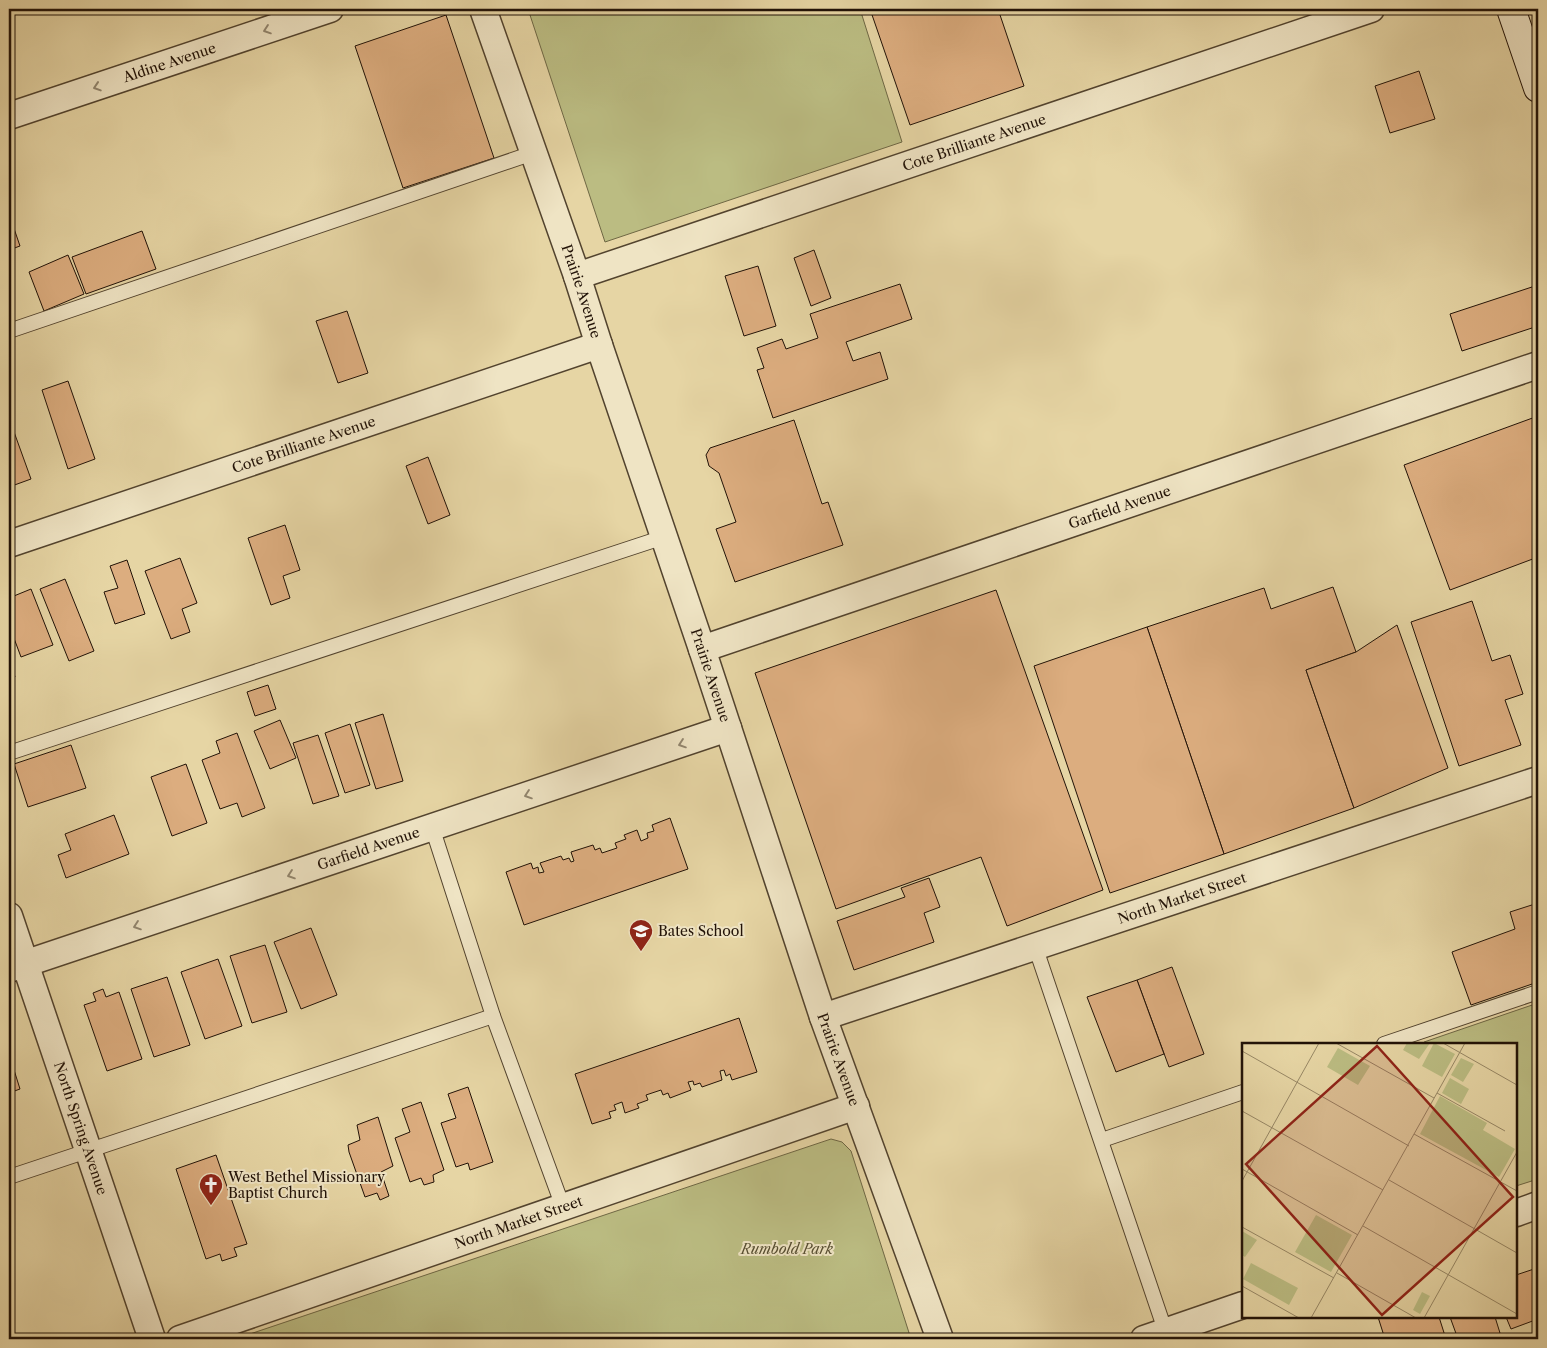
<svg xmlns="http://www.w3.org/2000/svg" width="1547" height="1348" font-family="'Libre Caslon Text',serif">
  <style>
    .green { fill: #bbbc82; stroke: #6e6744 }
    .building { fill: #dcad7f; stroke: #211207 }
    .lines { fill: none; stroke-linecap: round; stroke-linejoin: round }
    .lane-casing { stroke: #52432e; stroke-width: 16 }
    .street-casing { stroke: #52432e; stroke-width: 29 }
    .secondary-casing { stroke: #211207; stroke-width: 30 }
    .lane { stroke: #efe4c4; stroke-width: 14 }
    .street { stroke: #efe4c4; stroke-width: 26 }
    .secondary { stroke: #efe4c4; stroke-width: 28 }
    .oneway { stroke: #92866f }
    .labels { text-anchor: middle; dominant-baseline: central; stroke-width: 4; stroke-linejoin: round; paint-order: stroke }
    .street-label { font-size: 14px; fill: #211207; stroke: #efe4c4 }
    .poi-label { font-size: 14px; fill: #211207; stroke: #efe4c4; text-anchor: start }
    .park-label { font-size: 14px; font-style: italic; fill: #574e32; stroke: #efe4c4 }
    .inset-road { fill: none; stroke: #978765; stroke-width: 1 }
    .view { fill: #8f2418; fill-opacity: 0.15; stroke: #8f2418; stroke-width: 2.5 }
    .inset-edge { fill: none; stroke: #211207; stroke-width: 2.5 }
  </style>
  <rect width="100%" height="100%" fill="#e6d5a4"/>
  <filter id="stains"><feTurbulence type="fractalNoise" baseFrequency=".004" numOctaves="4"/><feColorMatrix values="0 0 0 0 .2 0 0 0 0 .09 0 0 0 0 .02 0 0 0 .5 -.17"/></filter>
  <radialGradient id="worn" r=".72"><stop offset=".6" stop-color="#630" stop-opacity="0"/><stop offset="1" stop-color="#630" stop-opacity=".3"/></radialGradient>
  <g class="green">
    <path d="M528,9H860L902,142L605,242Z"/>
    <path d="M1538,1003V1179L1516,1186V1044H1424V1042Z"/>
    <path d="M831,1139L842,1142L851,1151L911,1339H235Z"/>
  </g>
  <g class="building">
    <path d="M870,9H998L1024,86L910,125Z"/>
    <path d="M446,15L494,158L403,188L355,46Z"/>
    <path d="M1419,71L1435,119L1390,133L1375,86Z"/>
    <path d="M9,214L20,246L9,250Z"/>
    <path d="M142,231L156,269L86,294L72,257Z"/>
    <path d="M814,250L831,298L811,306L794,258Z"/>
    <path d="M68,255L84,294L44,311L29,272Z"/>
    <path d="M758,266L776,326L744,336L725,276Z"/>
    <path d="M900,284L912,319L846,342L853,361L880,352L888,379L773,418L757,370L764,368L757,348L782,339L786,349L818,338L810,314Z"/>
    <path d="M1538,285V326L1462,351L1450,314Z"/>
    <path d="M347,311L368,373L338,383L316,321Z"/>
    <path d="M68,381L95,459L68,469L42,390Z"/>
    <path d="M1538,416V557L1450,590L1404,465Z"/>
    <path d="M9,418L31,479L9,487Z"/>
    <path d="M794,420L822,504L828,502L843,545L735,582L716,529L736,522L719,473L709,466L706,455L710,448Z"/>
    <path d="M428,457L450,515L428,524L406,466Z"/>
    <path d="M285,525L300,570L283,576L290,598L271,605L248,538Z"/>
    <path d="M180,558L197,603L182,609L190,632L171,639L145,571Z"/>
    <path d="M127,560L145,614L115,624L104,592L118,588L110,566Z"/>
    <path d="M65,579L94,651L69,661L40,589Z"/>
    <path d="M1333,587L1356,652L1306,670L1354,808L1224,854L1147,627L1264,588L1271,609Z"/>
    <path d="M31,589L53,645L21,657L9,625V598Z"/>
    <path d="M996,590L1103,890L1007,926L981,857L836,909L755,673Z"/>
    <path d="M1472,601L1492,661L1510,655L1523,694L1505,700L1521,745L1459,766L1411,622Z"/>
    <path d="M1397,625L1448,768L1354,808L1306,670L1356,652Z"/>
    <path d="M1147,627L1224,854L1110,893L1034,666Z"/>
    <path d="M9,656L15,677L9,680Z"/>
    <path d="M268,685L276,709L255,716L247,692Z"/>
    <path d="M383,714L403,781L376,789L355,723Z"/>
    <path d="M280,720L296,758L270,769L254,731Z"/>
    <path d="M350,724L370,785L345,793L325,733Z"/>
    <path d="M237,733L265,808L242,817L237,803L220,809L202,760L220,753L216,741Z"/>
    <path d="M318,735L339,796L313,804L293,743Z"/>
    <path d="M71,745L86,788L28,807L14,764Z"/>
    <path d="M186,764L207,823L172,836L151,777Z"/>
    <path d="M114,815L129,854L66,878L58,855L71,850L65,834Z"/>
    <path d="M670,818L688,869L524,925L506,872L531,863L533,869L538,867L539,873L544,872L540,863L561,856L563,860L569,858L571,862L574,861L571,852L593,845L595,850L600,848L602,853L617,848L615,843L626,839L624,835L637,830L641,841L648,838L647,833L654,831L652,825Z"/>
    <path d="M929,878L940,907L924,913L934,942L854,970L837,921L905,897L901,888Z"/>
    <path d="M1538,903V982L1471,1005L1452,952L1515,929L1510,912Z"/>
    <path d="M311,928L337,995L301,1009L274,942Z"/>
    <path d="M265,945L287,1012L252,1023L230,956Z"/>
    <path d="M218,959L242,1026L205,1039L181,972Z"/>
    <path d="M1172,967L1204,1054L1169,1067L1137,980Z"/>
    <path d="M167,977L190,1045L154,1057L131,989Z"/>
    <path d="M1137,980L1164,1054L1116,1072L1087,997Z"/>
    <path d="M103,989L106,997L119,992L142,1059L107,1071L84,1005L96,1001L93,993Z"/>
    <path d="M739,1018L757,1072L732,1080L730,1074L726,1076L724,1070L720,1071L722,1080L702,1087L700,1083L694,1085L693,1081L688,1082L691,1090L670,1098L668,1093L663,1095L661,1090L646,1095L648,1100L637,1104L639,1108L625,1113L622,1102L614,1105L616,1110L609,1112L611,1118L592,1124L575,1074Z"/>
    <path d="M9,1054L20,1089L9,1093Z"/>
    <path d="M468,1087L493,1162L470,1170L468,1163L456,1167L441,1123L456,1118L448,1094Z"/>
    <path d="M421,1102L444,1170L433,1175L434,1182L424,1185L421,1178L410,1182L395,1138L410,1132L402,1109Z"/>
    <path d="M378,1117L393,1166L381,1172L389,1196L380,1200L377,1193L365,1197L349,1152L348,1145L360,1140L357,1125Z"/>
    <path d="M216,1155L247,1244L234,1248L237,1256L222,1261L220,1254L206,1259L176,1169Z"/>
    <path d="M1534,1269L1538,1280V1319L1511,1329L1506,1317H1516V1275Z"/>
    <path d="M1378,1317H1439L1446,1339H1385Z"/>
    <path d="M1450,1317H1495L1500,1333L1482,1339H1458Z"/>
  </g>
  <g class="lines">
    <g class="lane-casing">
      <g id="lane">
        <path d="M9,331L533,153"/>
        <path d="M9,753L664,537"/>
        <path d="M432,827L493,1016L563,1207"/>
        <path d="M1035,946L1167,1336"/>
        <path d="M1384,1044L1538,992"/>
        <path d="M1102,1140L1243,1092"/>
        <path d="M9,1177L493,1016"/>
      </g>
    </g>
    <g class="street-casing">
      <g id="street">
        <path id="s1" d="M483,9L577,276L599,345L702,649L823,1017L940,1339"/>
        <path id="s2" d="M9,116L330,9"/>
        <path id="s3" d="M577,276L1371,9"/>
        <path id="s4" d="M9,544L599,345"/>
        <path id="s5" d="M702,649L1538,365"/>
        <path id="s6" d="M9,916L152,1339"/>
        <path id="s7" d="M9,969L728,728"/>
        <path id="s8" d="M823,1017L1538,780"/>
        <path d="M1516,1213L1538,1205"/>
        <path id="s9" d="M180,1339L856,1106"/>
        <path d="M1144,1339L1243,1305"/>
      </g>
    </g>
    <g class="secondary-casing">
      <path id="secondary" d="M1511,9L1538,88"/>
    </g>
    <use href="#lane" class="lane"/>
    <use href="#street" class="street"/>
    <use href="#secondary" class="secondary"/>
  </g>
  <defs><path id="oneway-chevron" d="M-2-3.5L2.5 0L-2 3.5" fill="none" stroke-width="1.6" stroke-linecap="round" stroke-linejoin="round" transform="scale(1.25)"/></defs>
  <g class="oneway">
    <use href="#oneway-chevron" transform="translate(267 30) rotate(161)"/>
    <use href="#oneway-chevron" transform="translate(97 87) rotate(162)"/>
    <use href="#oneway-chevron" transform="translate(682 744) rotate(161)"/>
    <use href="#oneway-chevron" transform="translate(528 795) rotate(161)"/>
    <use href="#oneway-chevron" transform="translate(291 875) rotate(161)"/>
    <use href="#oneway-chevron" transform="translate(137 926) rotate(161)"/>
  </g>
  <defs>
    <g id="school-pin" transform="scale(1.25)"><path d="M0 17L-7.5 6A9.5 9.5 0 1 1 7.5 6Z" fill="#8f2418" stroke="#efe4c4"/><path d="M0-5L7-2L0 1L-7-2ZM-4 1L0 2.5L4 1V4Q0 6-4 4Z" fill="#fff"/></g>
    <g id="church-pin" transform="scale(1.25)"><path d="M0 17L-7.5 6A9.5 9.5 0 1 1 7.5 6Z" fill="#8f2418" stroke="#efe4c4"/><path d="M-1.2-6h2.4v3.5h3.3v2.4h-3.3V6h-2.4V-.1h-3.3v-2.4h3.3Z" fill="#fff"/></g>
  </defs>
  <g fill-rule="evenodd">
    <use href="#school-pin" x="641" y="931"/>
    <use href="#church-pin" x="211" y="1185"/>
  </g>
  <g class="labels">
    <g class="street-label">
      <text stroke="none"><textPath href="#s2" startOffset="169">Aldine Avenue</textPath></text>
      <text stroke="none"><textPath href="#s3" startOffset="419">Cote Brilliante Avenue</textPath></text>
      <text stroke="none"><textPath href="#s1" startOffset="299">Prairie Avenue</textPath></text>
      <text stroke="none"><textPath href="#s4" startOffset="311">Cote Brilliante Avenue</textPath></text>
      <text stroke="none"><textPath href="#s5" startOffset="441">Garfield Avenue</textPath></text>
      <text stroke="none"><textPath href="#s1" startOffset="704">Prairie Avenue</textPath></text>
      <text stroke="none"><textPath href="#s7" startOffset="379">Garfield Avenue</textPath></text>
      <text stroke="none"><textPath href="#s8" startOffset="378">North Market Street</textPath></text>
      <text stroke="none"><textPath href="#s1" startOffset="1109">Prairie Avenue</textPath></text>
      <text stroke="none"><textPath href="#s6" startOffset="224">North Spring Avenue</textPath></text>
      <text stroke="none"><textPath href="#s9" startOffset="358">North Market Street</textPath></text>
    </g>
    <g class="poi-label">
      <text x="658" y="931">Bates School</text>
      <text x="228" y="1177">West Bethel Missionary<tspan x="228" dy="16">Baptist Church</tspan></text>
    </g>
    <g class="park-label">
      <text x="787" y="1249">Rumbold Park</text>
    </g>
  </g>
  <g transform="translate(1242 1043)">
    <rect width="275" height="275" fill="#e6d5a4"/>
    <path d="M165,0H188L177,16L161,7ZM192,0L213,11L200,34L180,23ZM96,5L128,23L116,42L85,24ZM219,15L232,21L221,39L209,32ZM208,35L227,46L219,61L200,50ZM198,53L245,80L241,87L273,106L257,134L178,91ZM74,172L110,192L89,229L53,209ZM0,188L15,197L3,214L0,212ZM9,220L56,245L47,262L1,236ZM180,249L188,253L178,271L171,267Z" fill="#bbbc82"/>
    <path class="inset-road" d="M94,0L192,55M201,0L275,42M0,8L167,103M195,50L263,88M0,68L141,147M172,91L275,148M0,126L116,192M147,137L275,210M0,138L77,0M121,183L275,271M0,184L92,235M95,230L174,275M0,243L57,275M69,275L223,0M182,275L275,109"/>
    <path class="view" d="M135,3L271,154L140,272L4,121Z"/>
    <rect width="275" height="275" class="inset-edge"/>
  </g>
  <rect width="1547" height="1348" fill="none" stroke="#e6d5a4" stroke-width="30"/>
  <rect x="10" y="10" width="1527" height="1328" fill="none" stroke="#211207" stroke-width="2.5"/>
  <rect x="15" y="15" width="1517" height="1318" fill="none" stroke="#211207"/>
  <rect width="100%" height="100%" filter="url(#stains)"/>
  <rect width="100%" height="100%" fill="url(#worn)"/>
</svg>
